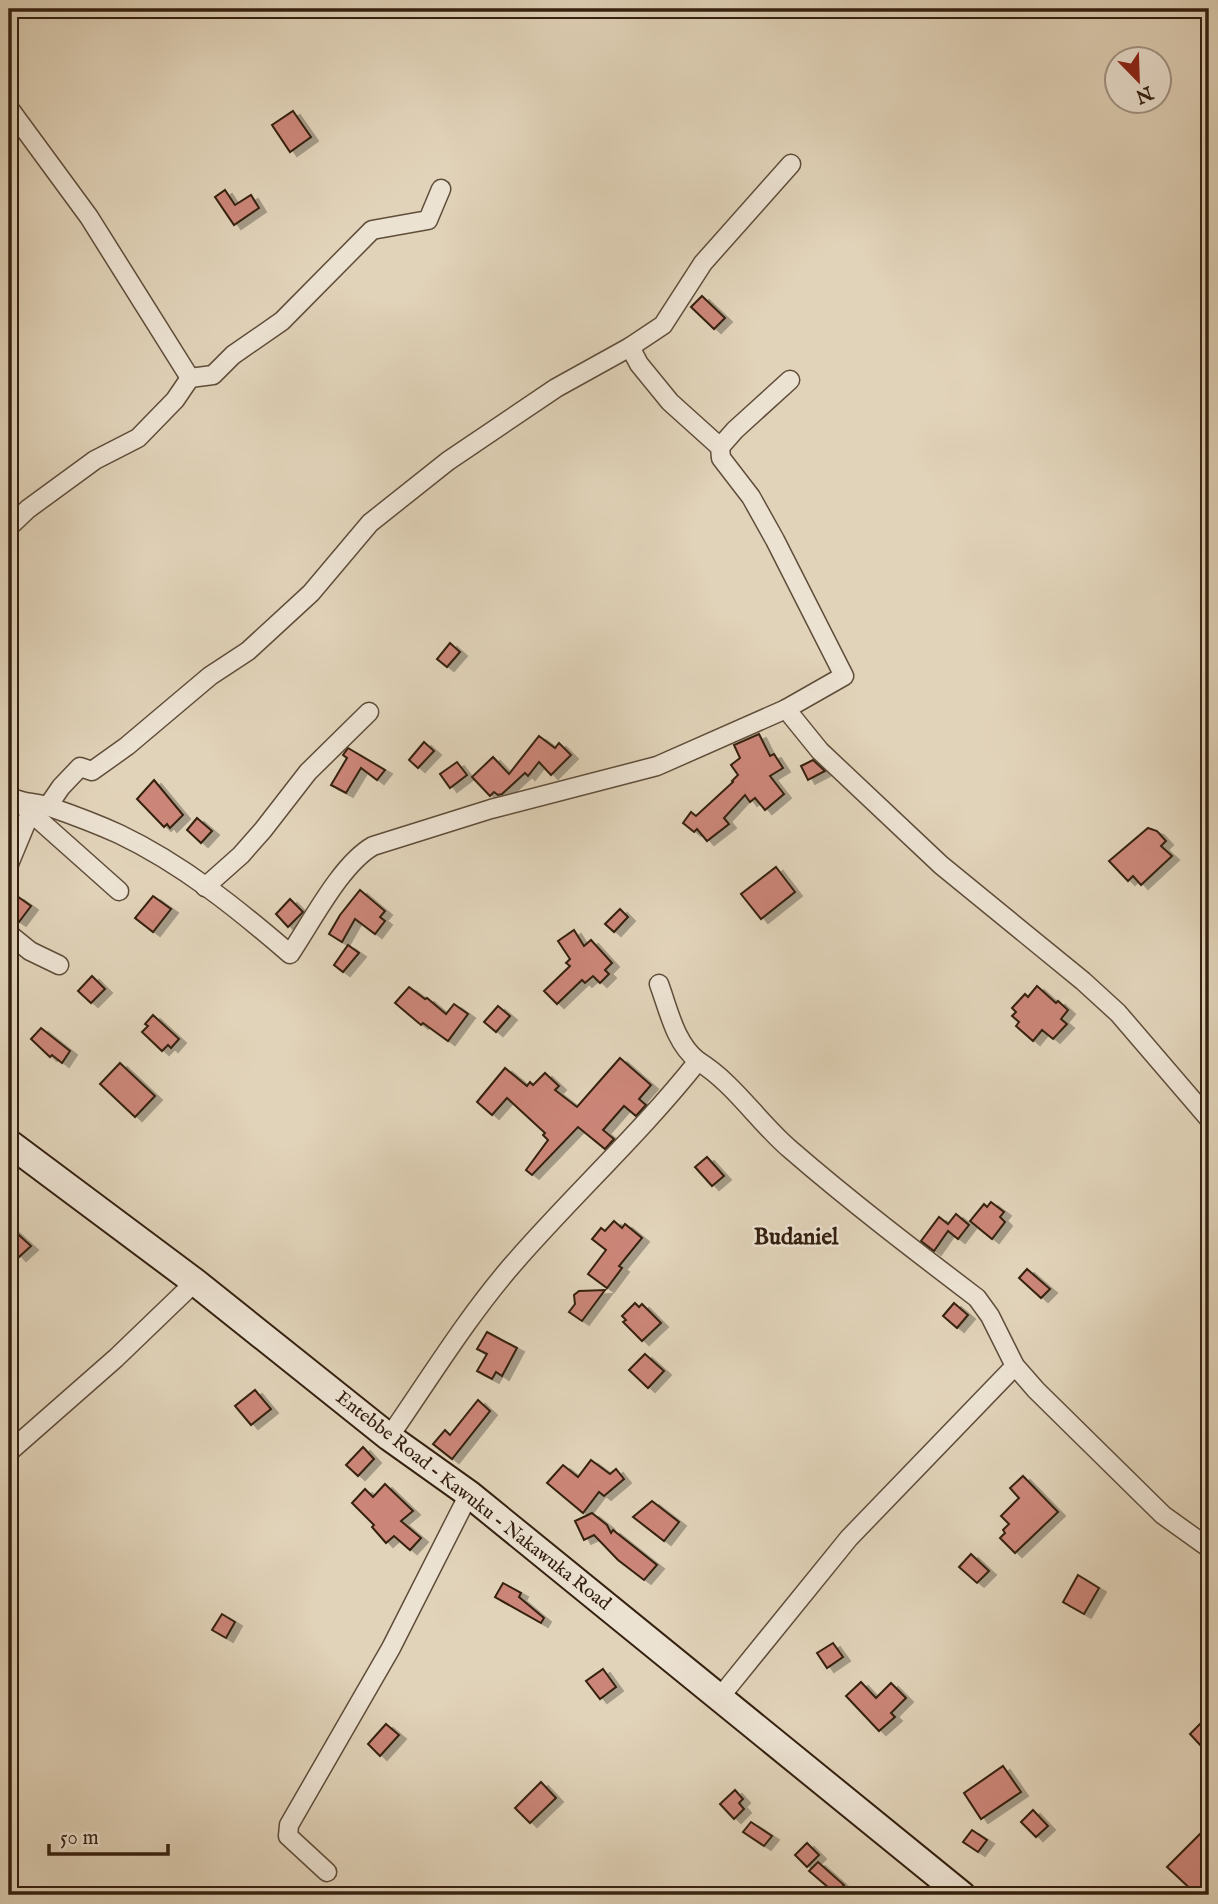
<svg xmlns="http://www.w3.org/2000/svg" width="1218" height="1904" font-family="'IM FELL English',serif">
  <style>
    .building { fill: #cc8679; stroke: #34200f; stroke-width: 2; filter: url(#shadow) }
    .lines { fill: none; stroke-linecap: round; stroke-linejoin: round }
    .street-casing { stroke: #5f4d3a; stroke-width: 21 }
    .secondary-casing { stroke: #34200f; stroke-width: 30 }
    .street { stroke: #ece2d2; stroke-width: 18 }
    .secondary { stroke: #ece2d2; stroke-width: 26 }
    .labels { text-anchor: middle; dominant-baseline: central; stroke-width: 5; stroke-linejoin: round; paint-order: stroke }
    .street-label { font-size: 19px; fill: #34200f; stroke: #ece2d2 }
    .quarter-label { font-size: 23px; font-weight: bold; fill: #34200f; stroke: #ece2d2 }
  </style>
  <defs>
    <filter id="shadow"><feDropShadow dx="7" dy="4" stdDeviation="0" flood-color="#0004"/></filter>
  </defs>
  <rect width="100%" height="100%" fill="#e1d3b9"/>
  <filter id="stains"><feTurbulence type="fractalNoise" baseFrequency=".00286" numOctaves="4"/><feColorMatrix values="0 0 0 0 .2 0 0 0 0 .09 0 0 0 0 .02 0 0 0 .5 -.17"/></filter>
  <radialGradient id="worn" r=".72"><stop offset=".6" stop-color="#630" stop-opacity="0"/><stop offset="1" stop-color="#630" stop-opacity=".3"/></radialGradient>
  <g class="building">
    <path d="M293,111L311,137L290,152L272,125Z"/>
    <path d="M225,190L235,205L251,195L259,208L234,225L215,197Z"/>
    <path d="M702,296L725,318L714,329L691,307Z"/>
    <path d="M450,643L460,652L447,667L437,659Z"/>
    <path d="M759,734L770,756L774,754L783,768L770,776L784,794L765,810L755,798L750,802L745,795L724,818L729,824L707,841L697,829L694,832L683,823L691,812L696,816L733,782L732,781L738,775L731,765L740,758L734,745Z"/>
    <path d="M539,736L555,748L559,743L571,755L551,775L539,762L528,776L525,773L502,794L498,795L494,792L490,796L472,777L493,757L509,774Z"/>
    <path d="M424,742L434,751L418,768L409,760Z"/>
    <path d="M348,748L385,770L377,780L361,768L346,793L331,785L347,758L343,755Z"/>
    <path d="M813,760L825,771L808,780L801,766Z"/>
    <path d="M457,762L467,775L450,788L440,774Z"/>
    <path d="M154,780L183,815L170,828L167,824L164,827L137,799Z"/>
    <path d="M197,818L212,831L201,843L187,830Z"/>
    <path d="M1148,828L1157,831L1166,841L1161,846L1172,856L1141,885L1133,876L1128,881L1109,861Z"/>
    <path d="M776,867L795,892L761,919L741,894Z"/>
    <path d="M360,890L385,911L380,917L385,921L375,934L355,919L342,942L329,934L340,915Z"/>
    <path d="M17,896L31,906L19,922L9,915V907Z"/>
    <path d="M153,896L171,909L153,932L135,918Z"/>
    <path d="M290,899L303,912L288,927L276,914Z"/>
    <path d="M620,909L628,917L614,932L605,924Z"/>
    <path d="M574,930L584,946L591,940L612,963L605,970L609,974L600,983L593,976L585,983L582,980L557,1004L544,991L570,966L566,963L570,959L558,941Z"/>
    <path d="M348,945L359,953L343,972L334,965Z"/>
    <path d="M92,976L105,989L91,1003L78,991Z"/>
    <path d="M1037,986L1056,1003L1058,1001L1068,1010L1061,1019L1067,1024L1053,1039L1042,1030L1033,1041L1016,1026L1019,1022L1012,1016L1016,1012L1012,1008L1025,994L1028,997Z"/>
    <path d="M409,987L425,999L427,998L446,1014L454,1004L468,1014L448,1041L423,1023L421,1025L395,1003Z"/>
    <path d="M498,1006L510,1016L496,1032L484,1022Z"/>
    <path d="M153,1015L179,1039L171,1048L168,1045L162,1051L142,1032L148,1026L145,1024Z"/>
    <path d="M41,1028L70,1051L62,1063L52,1055L50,1057L31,1039Z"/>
    <path d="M620,1058L651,1085L639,1099L646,1105L636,1116L624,1106L603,1130L614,1139L605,1149L578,1127L532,1175L526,1170L548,1140L543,1135L545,1133L507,1098L492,1115L477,1102L505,1068L527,1086L530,1082L533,1085L545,1073L559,1086L555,1090L577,1107Z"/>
    <path d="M120,1063L155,1096L135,1117L100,1084Z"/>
    <path d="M707,1157L724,1176L712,1186L695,1167Z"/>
    <path d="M991,1202L1004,1212L1000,1217L1005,1222L992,1239L970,1221L984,1204L987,1207Z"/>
    <path d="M956,1214L969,1225L958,1239L948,1231L934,1251L921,1241L939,1217L948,1224Z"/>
    <path d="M614,1221L622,1228L625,1224L642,1238L619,1266L622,1268L607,1288L588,1274L606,1250L592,1239L601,1228L605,1231Z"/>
    <path d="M9,1226L31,1246L19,1257L9,1246Z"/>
    <path d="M1027,1269L1050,1289L1041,1298L1019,1278Z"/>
    <path d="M605,1290L582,1321L569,1312L575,1304L574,1295L579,1291Z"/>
    <path d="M635,1303L639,1307L642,1304L661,1323L642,1341L623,1322L626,1320L622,1316Z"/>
    <path d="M954,1303L968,1315L957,1328L943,1316Z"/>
    <path d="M487,1332L517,1348L502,1376L496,1372L492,1379L477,1371L487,1354L477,1349Z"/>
    <path d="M645,1354L664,1371L648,1388L629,1370Z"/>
    <path d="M255,1390L271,1409L251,1425L235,1406Z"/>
    <path d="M478,1400L490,1411L452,1459L433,1444L445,1430L450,1435Z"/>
    <path d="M363,1447L374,1459L358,1476L346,1465Z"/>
    <path d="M591,1460L610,1474L616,1469L624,1479L604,1496L599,1492L583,1513L547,1483L563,1465L578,1477Z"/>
    <path d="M1023,1476L1058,1512L1015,1553L1000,1538L1005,1533L1003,1530L1009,1524L1001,1516L1019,1498L1010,1488Z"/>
    <path d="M385,1484L413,1511L401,1521L421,1538L410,1550L394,1536L386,1543L372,1527L374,1525L352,1503L365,1489L373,1497Z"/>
    <path d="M652,1501L679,1522L664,1541L633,1517Z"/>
    <path d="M592,1513L607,1525L611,1533L613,1530L657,1565L644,1580L618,1560L594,1535L584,1540L575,1521Z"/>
    <path d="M971,1554L989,1571L977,1583L959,1567Z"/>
    <path d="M1078,1575L1099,1588L1084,1614L1063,1602Z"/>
    <path d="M503,1583L521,1593L519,1597L544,1618L541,1623L495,1597Z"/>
    <path d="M222,1614L235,1622L226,1638L212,1630Z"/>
    <path d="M833,1643L843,1657L827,1668L817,1653Z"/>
    <path d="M603,1669L616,1687L600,1699L586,1681Z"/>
    <path d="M861,1682L876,1698L891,1683L906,1698L891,1713L895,1717L879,1731L846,1696Z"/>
    <path d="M1201,1723L1209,1732V1740L1202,1747L1190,1734Z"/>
    <path d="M386,1724L399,1735L380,1756L368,1744Z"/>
    <path d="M1003,1766L1021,1792L981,1819L964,1793Z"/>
    <path d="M541,1782L556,1798L530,1823L515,1808Z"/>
    <path d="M735,1790L743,1799L739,1803L744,1809L734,1819L720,1804Z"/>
    <path d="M1033,1810L1048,1826L1036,1837L1021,1822Z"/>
    <path d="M751,1822L772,1836L764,1846L743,1832Z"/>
    <path d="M1209,1825V1880L1196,1894L1167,1867Z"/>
    <path d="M972,1830L987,1840L978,1852L963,1842Z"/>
    <path d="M807,1843L819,1855L807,1867L795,1855Z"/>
    <path d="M818,1862L844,1885L836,1894L809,1871Z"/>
  </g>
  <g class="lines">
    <g class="street-casing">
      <g id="street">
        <path d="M9,108L89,217L190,378"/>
        <path d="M720,447L735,430L790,380"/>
        <path d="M9,527L28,509L95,460L138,438L175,400L190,378L213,375L233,355L282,321L372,230L428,220L441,189"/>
        <path d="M786,709L820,751L941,865L1083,981L1118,1013L1209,1119"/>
        <path d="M9,796C21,804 36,802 50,807C73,815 97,824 119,834C182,864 238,909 290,954C311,923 341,864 373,846L491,809L657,766L786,709L844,676L775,540L751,497L721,458L720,447L670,402L639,364L630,347L663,325L703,263L791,164"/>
        <path d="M19,802L119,891"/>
        <path d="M48,806L61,787L80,767L92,771L127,746L210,676L248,651L311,593L370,523L448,461L556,388L630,347"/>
        <path d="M9,864L31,811"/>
        <path d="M205,887L241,855L263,830L308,772L369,712"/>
        <path d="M9,934L30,951L59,965"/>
        <path d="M698,1061C735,1084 758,1122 791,1150C851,1202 914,1250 977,1298L990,1316L1015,1366L1036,1390L1163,1515L1209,1548"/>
        <path d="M389,1437C430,1378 467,1317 514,1263C574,1194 641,1133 698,1061C675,1043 669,1011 659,984"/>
        <path d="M9,1452L116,1358L195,1282"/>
        <path d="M720,1697L849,1538L1015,1366"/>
        <path d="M327,1872L288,1836L289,1825L391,1648L469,1494"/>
      </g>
    </g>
    <g class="secondary-casing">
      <path id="secondary" d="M9,1143L195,1282L389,1437L469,1494L962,1895"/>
    </g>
    <use href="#street" class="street"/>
    <use href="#secondary" class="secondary"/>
  </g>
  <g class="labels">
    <g class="street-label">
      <text transform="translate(473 1501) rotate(38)">Entebbe Road - Kawuku - Nakawuka Road</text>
    </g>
    <g class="quarter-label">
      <text x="796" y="1237">Budaniel</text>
    </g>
  </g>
  <rect width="1218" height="1904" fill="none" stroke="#e1d3b9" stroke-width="35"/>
  <rect x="10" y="10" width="1197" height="1883" fill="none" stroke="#34200f" stroke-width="3.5"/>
  <rect x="18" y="18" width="1183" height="1869" fill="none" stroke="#34200f" stroke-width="2"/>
  <g transform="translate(1138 80) rotate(157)"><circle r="33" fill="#ece2d2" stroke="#a29484" stroke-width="2"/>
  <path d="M0-5L12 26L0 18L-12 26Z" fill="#8f2418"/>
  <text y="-10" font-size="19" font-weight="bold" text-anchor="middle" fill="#34200f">N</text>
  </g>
  <path d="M49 1844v10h119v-10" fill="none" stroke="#34200f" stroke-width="3.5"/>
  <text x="60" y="1844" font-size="21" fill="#34200f" stroke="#ece2d2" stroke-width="5" paint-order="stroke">50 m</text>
  <rect width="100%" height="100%" filter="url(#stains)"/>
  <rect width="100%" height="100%" fill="url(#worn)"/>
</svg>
